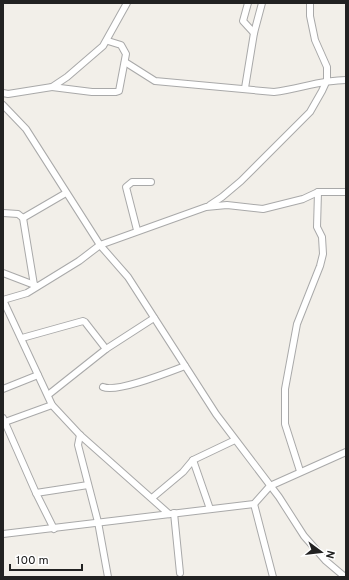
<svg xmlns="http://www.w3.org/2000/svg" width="349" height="580" font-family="Overpass,sans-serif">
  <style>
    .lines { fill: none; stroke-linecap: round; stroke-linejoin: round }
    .minor-casing { stroke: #a9a9a9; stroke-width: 8 }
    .minor { stroke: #fff; stroke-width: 6 }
  </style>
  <rect width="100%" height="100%" fill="#f2efe9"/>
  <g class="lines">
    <g class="minor-casing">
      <g id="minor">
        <path d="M248,3L243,21L254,33"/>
        <path d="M125,62L155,81L274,92C299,89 321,80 346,80"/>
        <path d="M52,87L92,92H116L119,91L126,54L121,45L108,41"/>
        <path d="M245,88L254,33L262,3"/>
        <path d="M3,93L8,94L52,87L67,77L103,46L127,3"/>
        <path d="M3,105L26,129L100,245L128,277L216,414L279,497L304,536L326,561L345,577"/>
        <path d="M210,205L222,197L241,181L310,112L322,91L327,80V67L315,40L310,16V3"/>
        <path d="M3,213L18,214L23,218L34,285"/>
        <path d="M23,218L66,193"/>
        <path d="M137,230L126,187L132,182H151"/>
        <path d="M3,273L37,286"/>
        <path d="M3,300L27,293L79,261L100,245L206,207L227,205L263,209L303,199L318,192H346"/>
        <path d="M3,300L52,405L80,435L169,514"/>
        <path d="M22,338L83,321L85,322L106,349"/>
        <path d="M103,387C117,393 169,372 185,366"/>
        <path d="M3,389L38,375"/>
        <path d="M48,395L106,349L154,318"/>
        <path d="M3,418L36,493L54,529"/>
        <path d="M5,422L52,405"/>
        <path d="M80,435L78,445L98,522L108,577"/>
        <path d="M193,460L210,509"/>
        <path d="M300,471L285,424V389L297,324L320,266L323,254L322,237L317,227L318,192"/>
        <path d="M36,493L88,485"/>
        <path d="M152,498L183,472L193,460L235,440"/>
        <path d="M254,504L273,577"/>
        <path d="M174,513L180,573"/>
        <path d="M3,534L254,504L270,486L346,452"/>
      </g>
    </g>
    <use href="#minor" class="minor"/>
  </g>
  <rect width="349" height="580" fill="none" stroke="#222222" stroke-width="8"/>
  <g transform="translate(321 552) rotate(105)" stroke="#ffffff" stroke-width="3" paint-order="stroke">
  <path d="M0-3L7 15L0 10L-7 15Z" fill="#222222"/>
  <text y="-6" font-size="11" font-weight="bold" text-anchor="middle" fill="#222222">N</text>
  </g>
  <path d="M10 564v6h72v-6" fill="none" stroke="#222222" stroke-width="2"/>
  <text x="16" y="564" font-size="12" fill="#222222" stroke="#ffffff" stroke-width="3" paint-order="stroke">100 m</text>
</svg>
